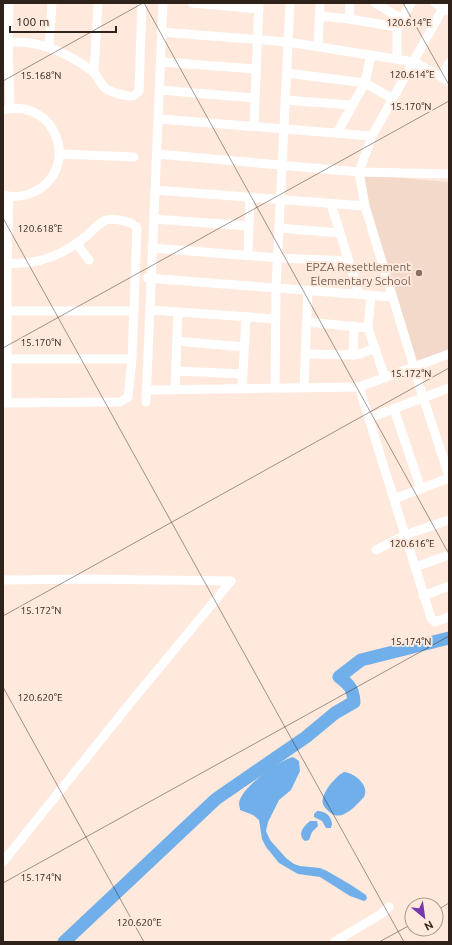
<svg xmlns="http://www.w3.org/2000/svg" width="452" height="945" font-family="Ubuntu,sans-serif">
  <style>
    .built { fill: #f2d9ca }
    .water { fill: #70afe9 }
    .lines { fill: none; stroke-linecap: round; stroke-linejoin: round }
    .river { stroke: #70afe9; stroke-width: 13 }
    .minor { stroke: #fff; stroke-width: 9 }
    .ticks { fill: none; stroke: #2f221a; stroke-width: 1; stroke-opacity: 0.45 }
    .education-dot { fill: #8d6e63; stroke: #fee9dc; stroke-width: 1.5 }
    .labels { text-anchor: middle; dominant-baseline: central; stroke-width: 4; stroke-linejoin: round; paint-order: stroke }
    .education-label { font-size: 12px; fill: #785e54; stroke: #fee9dc; text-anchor: end }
    .ticks-label { font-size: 10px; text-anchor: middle; fill: #2f221a; stroke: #fee9dc; stroke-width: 4; stroke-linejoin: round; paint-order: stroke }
  </style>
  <rect width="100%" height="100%" fill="#fee9dc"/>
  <path class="built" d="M365,175L449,182V351L416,363L360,177Z"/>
  <g class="water">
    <path d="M293,757L299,761L300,771L291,790L279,800L268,822L266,831L270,840L286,858L294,864L300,866L320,868L327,871L351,885L366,895L367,898L366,900L364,901L350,896L320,877L298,874L279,863L266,847L262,839L259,820L253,815L240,810C240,808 239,805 239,804C239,789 279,760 293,757Z"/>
    <path d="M344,772C355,773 370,786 364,797C358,803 351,812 342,815C338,816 334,816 331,813C328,811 324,807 323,804C320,794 336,776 344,772Z"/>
    <path d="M317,811C326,811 331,816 332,824L331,828H326L322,821L314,817V814Z"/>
    <path d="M310,821H317L318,826L312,832L309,840L305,841C297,834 303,827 310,821Z"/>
  </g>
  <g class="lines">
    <path class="river" d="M64,942L216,799L306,737L335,713L354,702C353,689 350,685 339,677L361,660L449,638"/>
    <g class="minor">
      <path d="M9,3L8,42L10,108"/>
      <path d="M192,3L259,9"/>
      <path d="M375,3L402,19"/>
      <path d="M435,3L449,11"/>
      <path d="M446,3L372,136L359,172L365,206L423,397L449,476"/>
      <path d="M320,16L349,19L397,27"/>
      <path d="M349,19L350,3"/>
      <path d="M161,32L288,42L414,62L449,81"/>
      <path d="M3,43C35,38 67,52 92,71C99,76 100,86 108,90C112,92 128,97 132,96C135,96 137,93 139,91L142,3"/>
      <path d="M318,46L320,3"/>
      <path d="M49,47L52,3"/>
      <path d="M397,59V27L411,3"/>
      <path d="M161,62L256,69"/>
      <path d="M94,72L98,3"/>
      <path d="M287,73L365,83L393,99"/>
      <path d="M441,76L449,63"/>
      <path d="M160,90L254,98"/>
      <path d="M285,100L352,105"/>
      <path d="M3,110C56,97 82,168 34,192C25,196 13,198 4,195"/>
      <path d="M159,119L372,136"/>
      <path d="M254,126L259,3"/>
      <path d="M337,133L365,83L371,55"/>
      <path d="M59,154L134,157"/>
      <path d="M157,154L359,172L449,174"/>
      <path d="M155,190L365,206"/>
      <path d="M331,204L359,294"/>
      <path d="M154,219L249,226"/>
      <path d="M279,228L340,233"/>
      <path d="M77,244L89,260"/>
      <path d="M152,248L278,258L349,261"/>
      <path d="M248,255L250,197"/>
      <path d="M3,263C33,266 60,257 84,238C91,233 98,223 106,220C113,218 133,221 137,228L132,359L128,397L120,402L3,403"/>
      <path d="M147,278L392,297"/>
      <path d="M371,295L368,328L385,378"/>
      <path d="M150,310L276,319"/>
      <path d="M3,311H134"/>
      <path d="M307,322L368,328"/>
      <path d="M177,341L244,347"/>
      <path d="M305,354L353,355L360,354L375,348"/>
      <path d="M353,355L354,326"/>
      <path d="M3,359H132"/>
      <path d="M176,371L243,374"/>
      <path d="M304,387L308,291"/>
      <path d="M359,387L431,618L435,622L449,617"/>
      <path d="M275,388L276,288L290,3"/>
      <path d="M242,389L246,318"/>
      <path d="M147,390L359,387L449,354"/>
      <path d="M175,390L178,312"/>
      <path d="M146,402L163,3"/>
      <path d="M7,403V263L9,197"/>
      <path d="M394,409L421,489"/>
      <path d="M369,418L449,388"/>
      <path d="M394,499L449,478"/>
      <path d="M376,550L405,535L449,520"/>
      <path d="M415,567L449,555"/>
      <path d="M3,580L88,579L231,581"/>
      <path d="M423,596L449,586"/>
      <path d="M3,862L131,702L231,581"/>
      <path d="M334,942L381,914L389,907"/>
    </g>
  </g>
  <path class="ticks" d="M144,3L449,554M403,3L449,85M3,81L143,3M3,218L404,942M3,348L449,101M3,616L449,368M3,687L144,942M3,883L449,636M436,911L449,903M379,942L412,924"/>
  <circle class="education-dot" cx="419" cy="273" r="4"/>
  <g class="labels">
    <g class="education-label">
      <text x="411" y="266">EPZA Resettlement<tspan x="411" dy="14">Elementary School</tspan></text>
    </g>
  </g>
  <g class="ticks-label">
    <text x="409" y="26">120.614°E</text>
    <text x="412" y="78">120.614°E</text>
    <text x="41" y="79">15.168°N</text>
    <text x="411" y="110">15.170°N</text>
    <text x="40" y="232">120.618°E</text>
    <text x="41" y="346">15.170°N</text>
    <text x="411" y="377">15.172°N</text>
    <text x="412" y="547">120.616°E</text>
    <text x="41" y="614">15.172°N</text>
    <text x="411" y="645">15.174°N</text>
    <text x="40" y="701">120.620°E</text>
    <text x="41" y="881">15.174°N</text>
    <text x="139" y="926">120.620°E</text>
  </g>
  <rect width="452" height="945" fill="none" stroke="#2f221a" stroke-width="8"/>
  <g transform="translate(424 917) rotate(151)"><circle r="19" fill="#fee9dc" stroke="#ab998e"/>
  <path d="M0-3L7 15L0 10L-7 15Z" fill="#7538ae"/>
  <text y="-6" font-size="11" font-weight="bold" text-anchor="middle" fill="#2f221a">N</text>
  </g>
  <path d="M10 26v6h106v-6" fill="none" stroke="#2f221a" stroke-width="2"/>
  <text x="16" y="26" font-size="12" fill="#2f221a" stroke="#fee9dc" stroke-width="3" paint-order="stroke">100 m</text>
</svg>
